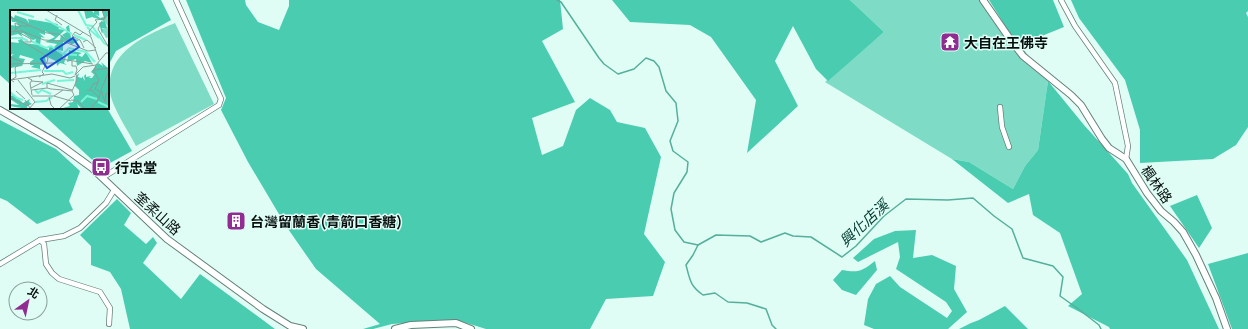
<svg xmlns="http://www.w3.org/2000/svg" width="1248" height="329" font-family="Manrope,'Noto Sans TC',sans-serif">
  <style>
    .green { fill: #7edcc6 }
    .forest { fill: #4accb1 }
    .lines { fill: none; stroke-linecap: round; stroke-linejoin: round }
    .stream { stroke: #55af9b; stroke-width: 1.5 }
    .street-casing { stroke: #66817a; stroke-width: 6 }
    .secondary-casing { stroke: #66817a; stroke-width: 8 }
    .street { stroke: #fff; stroke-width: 4.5 }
    .secondary { stroke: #fff; stroke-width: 6 }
    .labels { text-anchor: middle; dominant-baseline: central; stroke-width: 3; stroke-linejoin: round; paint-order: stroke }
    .poi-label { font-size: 14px; font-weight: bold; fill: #060f0d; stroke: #dffdf5; text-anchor: start }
    .street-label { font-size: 14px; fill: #060f0d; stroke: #dffdf5 }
    .water-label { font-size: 15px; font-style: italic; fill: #003b31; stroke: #dffdf5 }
    .inset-river { fill: none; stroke: #77f4d8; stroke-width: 2 }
    .inset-road { fill: none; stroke: #889e98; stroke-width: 1 }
    .view { fill: #1d4ed8; fill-opacity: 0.15; stroke: #1d4ed8; stroke-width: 2 }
    .inset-edge { fill: none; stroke: #060f0d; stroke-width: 2 }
  </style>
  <rect width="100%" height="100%" fill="#dffdf5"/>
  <g class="green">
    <path d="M850,0H985L1048,81L1038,150L1025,166L1013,189L969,162L952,159L825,82L884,32Z"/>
    <path d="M175,23L214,104L136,146C129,132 111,106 110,91C106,52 146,35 175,23Z"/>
  </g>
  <g class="forest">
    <path d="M0,0H161L171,20L116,51L108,66V11H11V85L0,75Z"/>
    <path d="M186,0H245L246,5L258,22L279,30L289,6V0H560L563,29L542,41L575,102L532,118L542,155L563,146L576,110L590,98L610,110L617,122L645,128L661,157L644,234L665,262L653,296L606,299L590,329H486L457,320L392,324L373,329H363L380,324L316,269L286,226L248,162L221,110L226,98Z"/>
    <path d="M612,0H850L884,32L828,81L816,69L793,26L775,61L798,106L747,153L756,100L711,37L690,25L630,22Z"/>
    <path d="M989,0H1053L1064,27L1022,44L1009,32Z"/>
    <path d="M1071,0H1248V11L1246,13L1248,17V127L1236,145L1213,159L1140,163V130L1125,80L1079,18Z"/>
    <path d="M1048,81L1084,125L1128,174L1132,183L1187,260L1219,329H1110L1109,327L1068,306L1082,294L1060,233L1033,215L1029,194L1008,203L952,159L969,162L1013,189L1025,166L1038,150Z"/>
    <path d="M36,108H107L132,151L101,168Z"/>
    <path d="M0,120L56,149L80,171L69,201L73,210L37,224L7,201L0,198Z"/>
    <path d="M1197,195L1212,228L1199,248L1170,206Z"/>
    <path d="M117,199L131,213L124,225L146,244L153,237L157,243L143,263L181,299L200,274L275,329H130L121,289L110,272L91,265V246L80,235Z"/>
    <path d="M916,230L913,258L932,255L956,266L954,289L967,312L948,329H874L864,325L868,299L876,284L890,276L900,287L947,318L952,311L946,302L896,269L900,257L898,242L858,262L853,258L874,239L895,231Z"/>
    <path d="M1248,253V329H1232L1208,264Z"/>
    <path d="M875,261L877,270L856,295L842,290L833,280L842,270C859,273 862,271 875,261Z"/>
    <path d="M1005,306L1028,329H959L971,323L979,320Z"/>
  </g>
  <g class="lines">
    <g class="stream">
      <path d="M557,0L561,2L599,58L604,64L618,74L634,69L646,58L654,61L659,67L666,91L676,103L678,121L670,141L673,151L688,162L687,172L674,193L671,209L675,230L684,242L698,245L716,235L750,236L761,242L785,233L793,236L811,237L842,257L856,246L884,216L906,199L948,200L973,198L994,216L1012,229L1023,258L1053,266L1063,277L1060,296L1077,308L1099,325L1101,329"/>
      <path d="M698,245L693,255L686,265C690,280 690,286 703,295L715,293L728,302L747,303L766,309L772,325L776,329"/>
    </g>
    <g class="street-casing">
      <g id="street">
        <path d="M1061,0L1075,26L1115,83L1128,146L1126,159"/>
        <path d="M1000,107L1002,127L1009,147"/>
        <path d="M102,178L219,105L221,99L176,0"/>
        <path d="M40,240L44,244L46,264L52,273L59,279L100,292L110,308L109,324"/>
        <path d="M0,264L40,240L64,236L80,228L106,203L114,190"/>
      </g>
    </g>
    <g class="secondary-casing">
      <g id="secondary">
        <path d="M983,0L1010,39L1023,56L1071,95L1081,105L1102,139L1109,148L1126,159L1147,193L1161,211L1174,222L1183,232L1196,255L1216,298L1227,329"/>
        <path d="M0,110L59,144L92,168L167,239L263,309L290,326L303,329"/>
        <path d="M395,329L411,325L456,323L471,329"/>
      </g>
    </g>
    <use href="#street" class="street"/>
    <use href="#secondary" class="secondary"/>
  </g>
  <defs>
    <g id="temple-square" transform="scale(1)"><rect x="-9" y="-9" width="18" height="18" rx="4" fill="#902c92" stroke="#dffdf5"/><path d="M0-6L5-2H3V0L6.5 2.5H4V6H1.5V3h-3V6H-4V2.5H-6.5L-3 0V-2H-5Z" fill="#fff"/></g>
    <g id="bus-square" transform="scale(1)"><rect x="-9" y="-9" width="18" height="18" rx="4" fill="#902c92" stroke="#dffdf5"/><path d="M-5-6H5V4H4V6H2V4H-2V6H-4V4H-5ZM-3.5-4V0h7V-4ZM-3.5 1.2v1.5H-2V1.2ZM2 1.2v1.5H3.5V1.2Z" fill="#fff"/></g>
    <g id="building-square" transform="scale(1)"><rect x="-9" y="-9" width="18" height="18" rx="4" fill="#902c92" stroke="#dffdf5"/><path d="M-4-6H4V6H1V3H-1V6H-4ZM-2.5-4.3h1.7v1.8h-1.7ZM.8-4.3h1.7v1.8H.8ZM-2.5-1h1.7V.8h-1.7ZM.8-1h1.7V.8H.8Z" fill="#fff"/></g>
  </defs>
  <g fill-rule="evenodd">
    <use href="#temple-square" x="950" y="42"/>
    <use href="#bus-square" x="101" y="167"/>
    <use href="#building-square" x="236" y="221"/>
  </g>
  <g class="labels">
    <g class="poi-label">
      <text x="964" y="42">大自在王佛寺</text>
      <text x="115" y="167">行忠堂</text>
      <text x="250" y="221">台灣留蘭香(青箭口香糖)</text>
    </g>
    <g class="street-label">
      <text transform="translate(1157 184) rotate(55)">楓林路</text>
      <text transform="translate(158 213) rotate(42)">奎柔山路</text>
    </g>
    <g class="water-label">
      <text transform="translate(864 223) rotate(-43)">興化店溪</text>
    </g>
  </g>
  <g transform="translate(10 10)">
    <rect width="99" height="99" fill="#dffdf5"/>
    <path d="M99,5V27L96,28L91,19L98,17L94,10Z" fill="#7edcc6"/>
    <path d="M74,0H81L84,3V0H89V6L85,4L90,8L94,7L92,1L99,0V5L94,10L95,11L97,18H92L93,21L92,24L89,13L94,11L82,7L76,9ZM0,5L4,8L5,5L16,9L19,13L18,9L48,14L47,16L51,17L48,19L55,20L43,31L50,30L51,25L57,30L52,25L57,22L56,17L59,15L61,28L69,30L63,34L53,31V41L44,39L53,45L51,50L56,47L54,53L57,55L50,53L47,56L46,51L35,46L36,54L30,55V59L21,57L24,55H20V52L24,49L10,45L9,48L15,49L12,56L0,58V47L4,44L0,45V32L9,33L8,30L12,29L14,33L30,35L25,33L26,29L23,30L13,23L11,24L13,27L8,24L0,26V15L9,16L6,12H2ZM35,21L45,27L35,32L47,34L44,37H39V40L30,36L31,27L35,28L29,23L35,25ZM59,40L72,43L68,45L72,47L76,42L82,53L75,51L67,56L66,49L57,52ZM91,52L99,59V99H72L67,94L69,99H49L60,96L58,93L63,92L64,86L69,85V80L65,76L66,66L69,63L68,67L72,68V66L75,71L74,66L76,64V67L81,66L79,68H82L84,65L81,64L85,65L81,62L88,53L93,56ZM4,85L13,93L20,89L19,92L22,94L17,96V99L0,96V94L9,95L0,89V86Z" fill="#4accb1" fill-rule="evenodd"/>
    <path class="inset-river" d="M68,0L76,15L82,16L94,33L99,36M7,2L24,7M35,9L62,24M77,17L89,28M64,25L76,30M0,28H12L18,31M21,31L36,38L41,36L53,44L59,38L76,42L85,52M53,44L67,45M34,61H53L56,64L63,62M0,63L31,60M47,71L64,70M32,74L45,70M25,80L28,83L32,80L41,84M0,82L7,88L13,90M25,92L36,91L42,87M71,92L77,86L87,89M88,92L99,97"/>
    <path class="inset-road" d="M36,0L81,27L89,50M47,5L45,10L52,15M0,7L37,23L49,24L62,34M92,11L88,19L99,38M6,20L5,13L11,16M4,21L11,16H21M0,22L12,21L34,30L52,31L78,41L86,40M8,22L21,29V32H13L32,43L38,48L37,52M73,22L70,25L65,22L62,26L70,30L74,38M81,26L79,21L87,12L85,10L95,9L92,0M73,32L77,30L86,38M0,47L12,52M62,51V56H66L67,60L65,65M0,54L44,53L51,49L83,54M86,55L84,60L99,58M83,60L89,70L85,79L92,83M99,61L91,80L95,92L96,84L99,82M29,67L34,64L32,62L37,52M18,68L22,70L20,73L22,85M0,70L42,64L60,68L65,66M8,70L25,92L19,99M21,71L33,72L21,78M4,72L1,70L6,67L5,58L10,53M22,80L37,78M53,80L41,79L37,78V73L62,80M77,80H81L89,87M80,80L83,74L88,72M6,81L15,89M22,86H44L61,91M44,86L53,80L62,81M39,87L41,95L45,99M0,88L18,96M15,90L20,98L24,99M61,90L68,91L75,99M49,99L64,85L62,81L67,70L66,64L73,57L86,55L96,43H99M84,99L82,96L89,89L90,83"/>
    <path class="view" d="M63,28L69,37L37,58L31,49Z"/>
    <rect width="99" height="99" class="inset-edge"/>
  </g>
  <g transform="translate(28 301) rotate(33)"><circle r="19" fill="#dffdf5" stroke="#889e98"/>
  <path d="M0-3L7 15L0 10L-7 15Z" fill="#902c92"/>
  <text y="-6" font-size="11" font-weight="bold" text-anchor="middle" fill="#060f0d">北</text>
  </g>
</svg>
